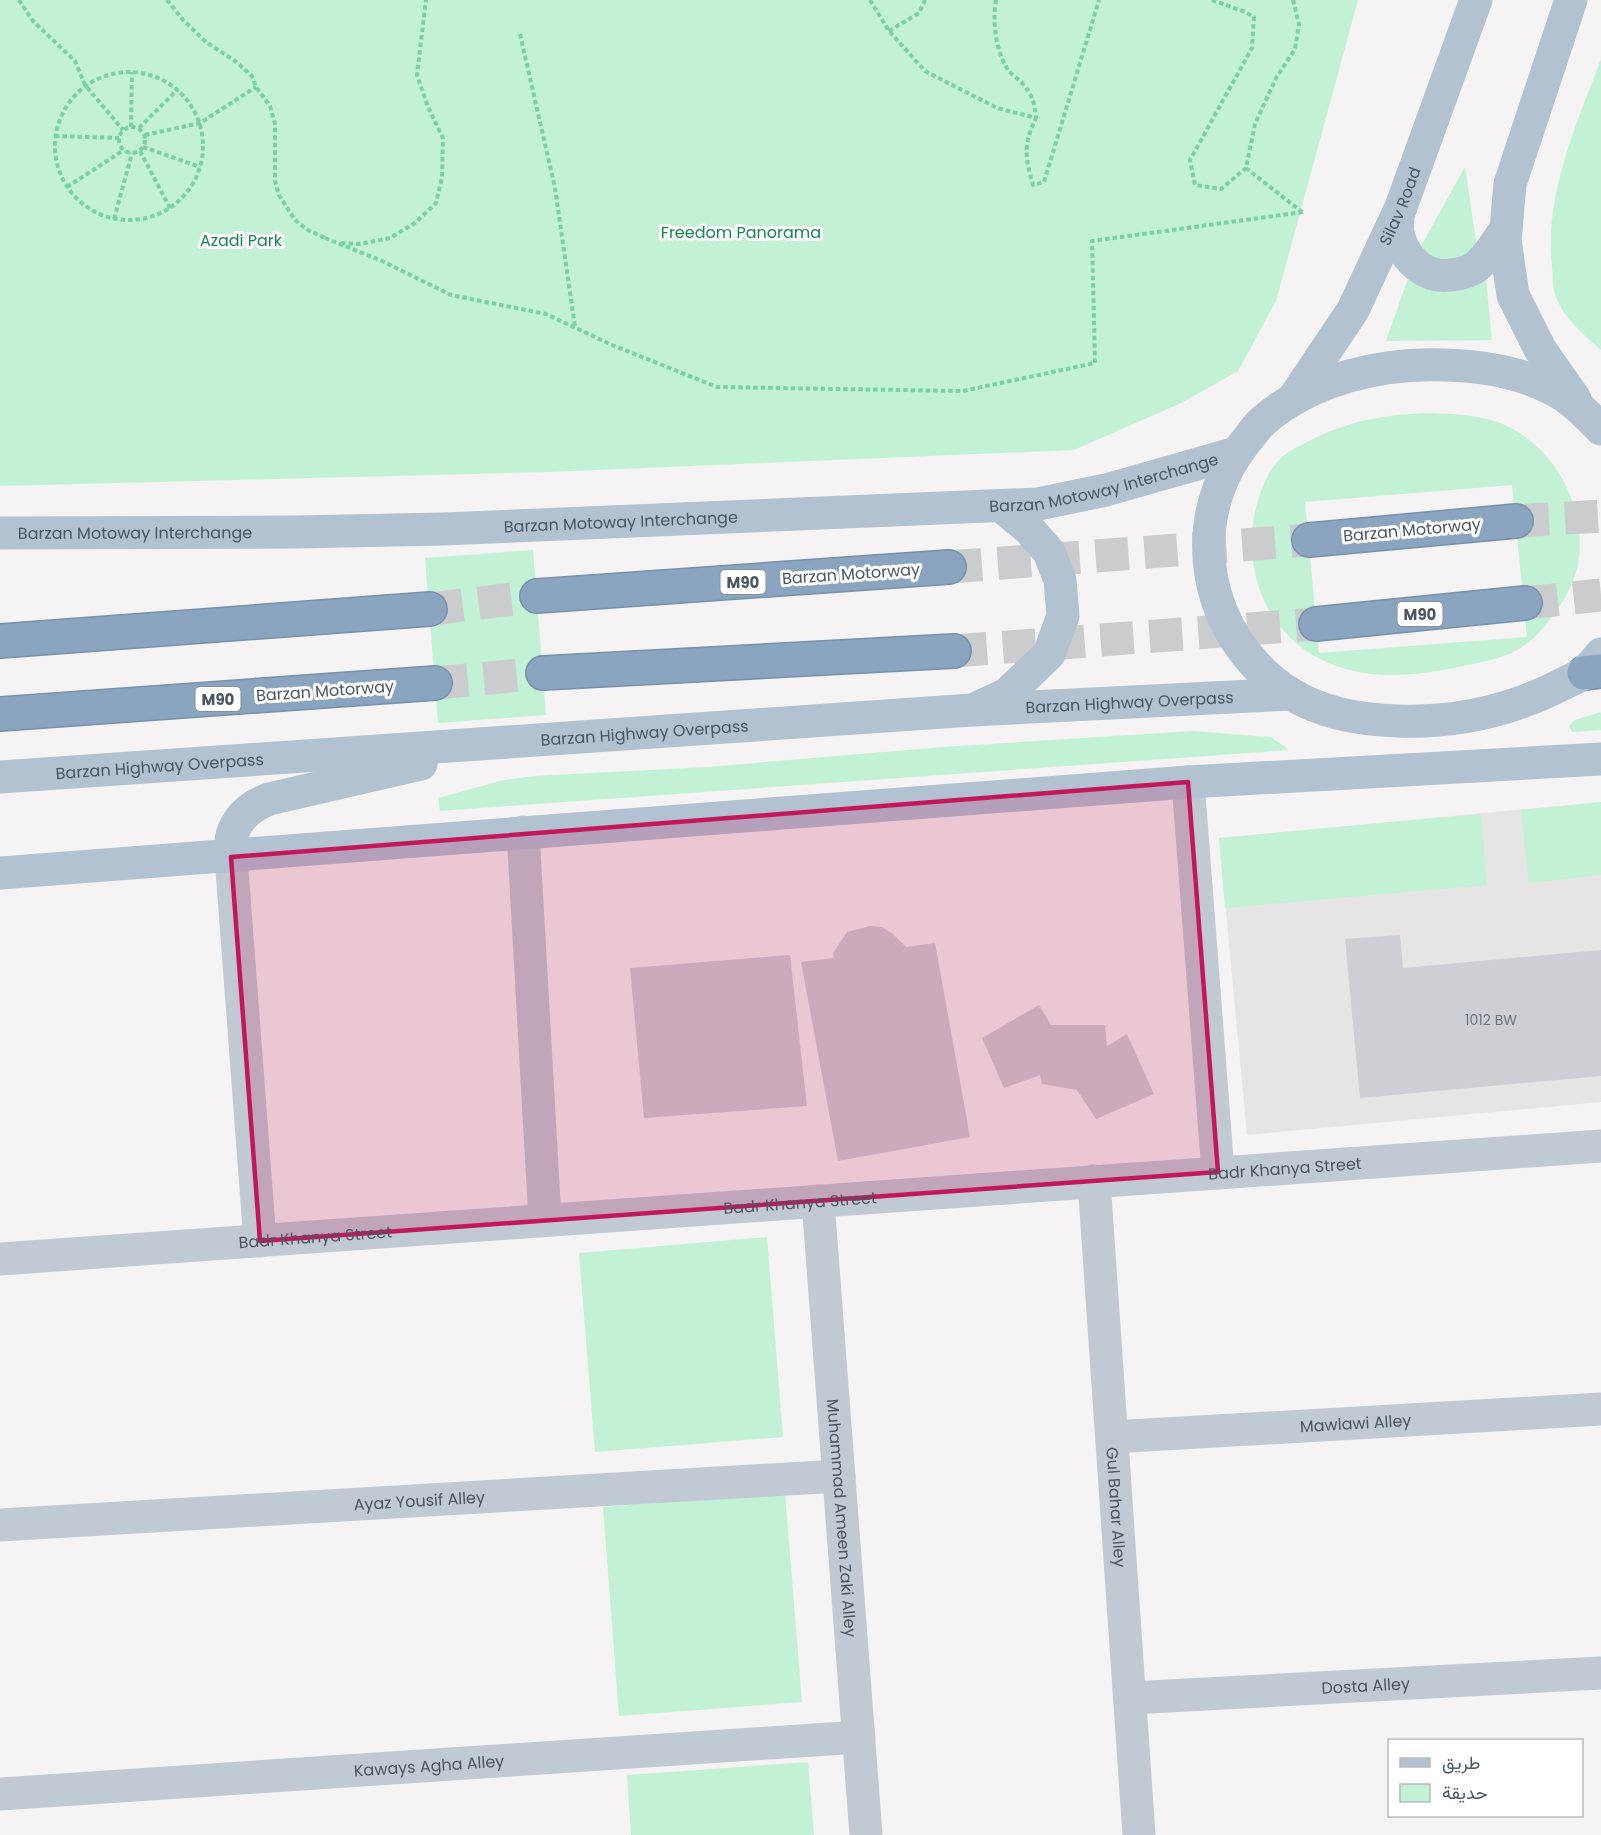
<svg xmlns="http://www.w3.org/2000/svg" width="1601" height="1835" font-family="Poppins,Vazirmatn,sans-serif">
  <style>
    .education { fill: #e6e4e5 }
    .green { fill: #c3f1d5; fill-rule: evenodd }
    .building { fill: #cdcfd5 }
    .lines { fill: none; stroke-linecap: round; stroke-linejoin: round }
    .highway-tunnel { stroke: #caccce; stroke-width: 33; stroke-dasharray: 33 16; stroke-linecap: butt }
    .highway-casing { stroke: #7690ad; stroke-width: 36 }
    .path { stroke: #7ad0a6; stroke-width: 4; stroke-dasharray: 4.5 3; stroke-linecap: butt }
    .minor { stroke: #c1cad2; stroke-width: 33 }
    .major { stroke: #b3c2d1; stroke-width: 33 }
    .highway { stroke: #8ba5c1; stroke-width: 33 }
    .marked { fill: #c2185b; fill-opacity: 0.2; stroke: #c2185b; stroke-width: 4.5; stroke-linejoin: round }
    .labels { text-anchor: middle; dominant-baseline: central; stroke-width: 6; stroke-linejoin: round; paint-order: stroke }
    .number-label { font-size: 14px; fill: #6b747e }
    .shield { fill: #fff; stroke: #808990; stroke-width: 1.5 }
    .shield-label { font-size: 15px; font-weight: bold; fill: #4a5661 }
    .street-label { font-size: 16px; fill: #4a5661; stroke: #fff }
    .park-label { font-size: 16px; fill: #17864f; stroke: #fff }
  </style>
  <rect width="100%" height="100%" fill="#f5f3f3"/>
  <path class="education" d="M1601,802V1102L1247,1135L1219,838Z"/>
  <g class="green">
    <path d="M0,0H1358L1276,301L1238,371L1181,403L1074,450L549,472L0,486Z"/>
    <path d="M1601,59V350C1583,334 1563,318 1555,294C1552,286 1553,276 1552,267C1544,195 1576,126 1601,59Z"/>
    <path d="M1465,167L1479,261L1461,267L1415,257Z"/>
    <path d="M1411,270H1485L1492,340L1386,341Z"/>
    <path d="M1430,413C1455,414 1483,415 1505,425C1555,448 1585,504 1579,558C1576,581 1563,604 1548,622C1540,632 1529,644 1517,650C1499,660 1477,663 1458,667C1426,674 1390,678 1358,672C1280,657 1240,587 1255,512C1259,494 1268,469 1282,457C1289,451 1299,446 1307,442C1348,421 1384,414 1430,413ZM1512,485L1527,637L1319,653L1305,502Z"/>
    <path d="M533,550L546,715L438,723L425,558Z"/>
    <path d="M1601,712V730L1572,732L1569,726L1575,720Z"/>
    <path d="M1192,731L1271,737L1289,750L440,811L438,798L504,780L534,776L707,767L944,747Z"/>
    <path d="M1601,802V875L1529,883L1521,810Z"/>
    <path d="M1481,814L1487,885L1225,908L1219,838Z"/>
    <path d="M767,1237L783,1437L595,1452L579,1253Z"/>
    <path d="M785,1493L802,1702L619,1716L603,1507Z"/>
    <path d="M808,1762L814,1835H631L627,1775Z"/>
  </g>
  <g class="building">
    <path d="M870,926L882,927L893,934L906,947L935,943L970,1137L838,1161L801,962L834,958L833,953L847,932Z"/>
    <path d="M1400,935L1403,968L1601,950V1076L1360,1098L1345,939Z"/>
    <path d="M790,955L807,1106L644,1118L630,968Z"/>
    <path d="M1039,1005L1051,1025H1105L1107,1046L1127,1034L1154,1094L1096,1119L1077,1090L1042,1084L1040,1075L1004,1088L982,1038Z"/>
  </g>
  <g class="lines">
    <g class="highway-tunnel">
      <path d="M1516,521L1601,516"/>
      <path d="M949,567L1309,540"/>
      <path d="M1525,603L1601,595"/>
      <path d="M430,609L537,596"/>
      <path d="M954,651L1316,624"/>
      <path d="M435,683L543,673"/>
    </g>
    <g class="highway-casing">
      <g id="highway">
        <path d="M1309,540L1516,521"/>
        <path d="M537,596L949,567"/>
        <path d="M1316,624L1525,603"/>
        <path d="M0,641L430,609"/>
        <path d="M543,673L954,651"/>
        <path d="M1584,673L1601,671"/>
        <path d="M0,714L435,683"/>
      </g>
    </g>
    <g class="path">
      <path d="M19,0L33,21L75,61L85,85L123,130"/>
      <path d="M167,0L183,20L206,42L235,61L252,76L256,87L270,106L275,124V181L279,195L295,220L308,230L325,238"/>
      <path d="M870,0L889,31L925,71L997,108L1036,118C1023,145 1025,157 1033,185L1044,182L1099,0"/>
      <path d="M996,0C992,21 996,52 1008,70C1012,75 1018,79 1022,83C1032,94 1035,104 1036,118"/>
      <path d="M1212,0L1243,11L1254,17L1252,48L1190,160L1195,185L1221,189L1246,168"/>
      <path d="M1293,0L1299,24L1295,49L1276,78L1255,124L1246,168L1302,212"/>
      <path d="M889,31L919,13L925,0"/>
      <path d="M520,34L555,188L575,327"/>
      <circle cx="129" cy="146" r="74"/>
      <circle cx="132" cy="140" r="13"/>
      <path d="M131,127L132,72"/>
      <path d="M139,128L178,89"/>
      <path d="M145,135L200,123L256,87"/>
      <path d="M55,136L119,138"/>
      <path d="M143,147L200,167"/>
      <path d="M140,151L170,208"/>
      <path d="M67,187L124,150"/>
      <path d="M114,219L132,153"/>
      <path d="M325,238L382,261L451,295L546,314L612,345L717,387L963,391L1095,363L1092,241L1303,212"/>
      <path d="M341,243L360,244L390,238L415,223L436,203L442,178L443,138L428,107L417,75L426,0"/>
    </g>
    <g class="minor">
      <path d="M1188,782L1218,1172"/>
      <path d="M523,832L545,1220"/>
      <path d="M231,857L260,1241"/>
      <path id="s1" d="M1094,1181L1139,1835"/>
      <path id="s2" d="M818,1201L866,1835"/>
      <path id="s3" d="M0,1259L1601,1146"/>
      <path id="s4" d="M1112,1437L1601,1409"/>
      <path id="s5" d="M0,1525L839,1476"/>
      <path id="s6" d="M1130,1698L1601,1673"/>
      <path id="s7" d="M0,1794L859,1737"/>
    </g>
    <g class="major">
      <path d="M1571,0L1510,184L1505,240L1513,295L1540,349L1575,399"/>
      <path d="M1398,215C1398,221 1397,228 1398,233C1403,259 1426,279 1451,275C1460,274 1470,272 1477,266C1489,256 1497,241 1506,229"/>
      <path id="s8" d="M1294,398L1353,310L1401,207L1476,0"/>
      <path d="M1601,429C1587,415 1572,399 1554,390C1521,372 1482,366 1445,365C1383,362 1311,379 1263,421C1257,426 1252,434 1247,440C1181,520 1203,639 1291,694C1322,713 1362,720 1398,721C1456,723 1510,711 1561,685C1568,681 1577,678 1584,673C1590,668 1596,660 1601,654"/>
      <path id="s9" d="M0,533L297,532L443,529L1038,504L1106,490L1236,453"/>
      <path d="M979,707L1007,694L1049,654L1063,616L1060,580L1049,552L1029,529L1001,506"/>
      <path id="s10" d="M0,777L972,710L1291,694"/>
      <path d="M231,857C227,828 243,809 269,799L421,764"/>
      <path d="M0,873L1188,782L1601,759"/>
    </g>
    <use href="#highway" class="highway"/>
  </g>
  <path class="marked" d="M1188,782L1218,1172L260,1241L231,857Z"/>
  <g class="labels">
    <g class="number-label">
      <text x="1491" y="1020">1012 BW</text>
    </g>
    <g class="shield">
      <rect x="720.5" y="570" width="45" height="24" rx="4.5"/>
      <rect x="1397.5" y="602" width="45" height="24" rx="4.5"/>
      <rect x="195.5" y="687" width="45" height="24" rx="4.5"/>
    </g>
    <g class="shield-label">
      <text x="743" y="582">M90</text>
      <text x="1420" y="614">M90</text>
      <text x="218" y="699">M90</text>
    </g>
    <g class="street-label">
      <text stroke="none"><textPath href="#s8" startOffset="220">Silav Road</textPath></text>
      <text stroke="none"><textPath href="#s9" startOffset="1107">Barzan Motoway Interchange</textPath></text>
      <text stroke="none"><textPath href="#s9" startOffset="621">Barzan Motoway Interchange</textPath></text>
      <text transform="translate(1412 530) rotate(-5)">Barzan Motorway</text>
      <text stroke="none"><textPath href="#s9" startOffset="135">Barzan Motoway Interchange</textPath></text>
      <text transform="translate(851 574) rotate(-4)">Barzan Motorway</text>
      <text transform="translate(325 691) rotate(-4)">Barzan Motorway</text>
      <text stroke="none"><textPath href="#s10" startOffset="1132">Barzan Highway Overpass</textPath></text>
      <text stroke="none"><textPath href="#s10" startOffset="646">Barzan Highway Overpass</textPath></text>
      <text stroke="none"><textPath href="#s10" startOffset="160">Barzan Highway Overpass</textPath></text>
      <text stroke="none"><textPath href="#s3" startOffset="1288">Badr Khanya Street</textPath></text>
      <text stroke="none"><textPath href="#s3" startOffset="802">Badr Khanya Street</textPath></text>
      <text stroke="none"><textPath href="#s3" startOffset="316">Badr Khanya Street</textPath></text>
      <text stroke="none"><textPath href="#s4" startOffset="244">Mawlawi Alley</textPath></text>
      <text stroke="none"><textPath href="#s5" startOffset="420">Ayaz Yousif Alley</textPath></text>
      <text stroke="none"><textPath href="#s1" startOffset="327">Gul Bahar Alley</textPath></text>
      <text stroke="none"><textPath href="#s2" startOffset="318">Muhammad Ameen Zaki Alley</textPath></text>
      <text stroke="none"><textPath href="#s6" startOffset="236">Dosta Alley</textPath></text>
      <text stroke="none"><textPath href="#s7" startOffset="430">Kaways Agha Alley</textPath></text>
    </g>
    <g class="park-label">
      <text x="741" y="232">Freedom Panorama</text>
      <text x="241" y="240">Azadi Park</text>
    </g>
  </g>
  <rect x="1388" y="1739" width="195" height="78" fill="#ffffff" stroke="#b7bbc0" stroke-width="1.5"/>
  <rect x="1400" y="1758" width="30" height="9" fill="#b3c2d1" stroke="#b7bbc0" stroke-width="1.5"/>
  <text x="1442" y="1769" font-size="18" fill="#4a5661">طريق</text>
  <rect x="1400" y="1784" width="30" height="18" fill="#c3f1d5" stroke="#b7bbc0" stroke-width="1.5"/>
  <text x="1442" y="1799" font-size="18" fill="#4a5661">حديقة</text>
</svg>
